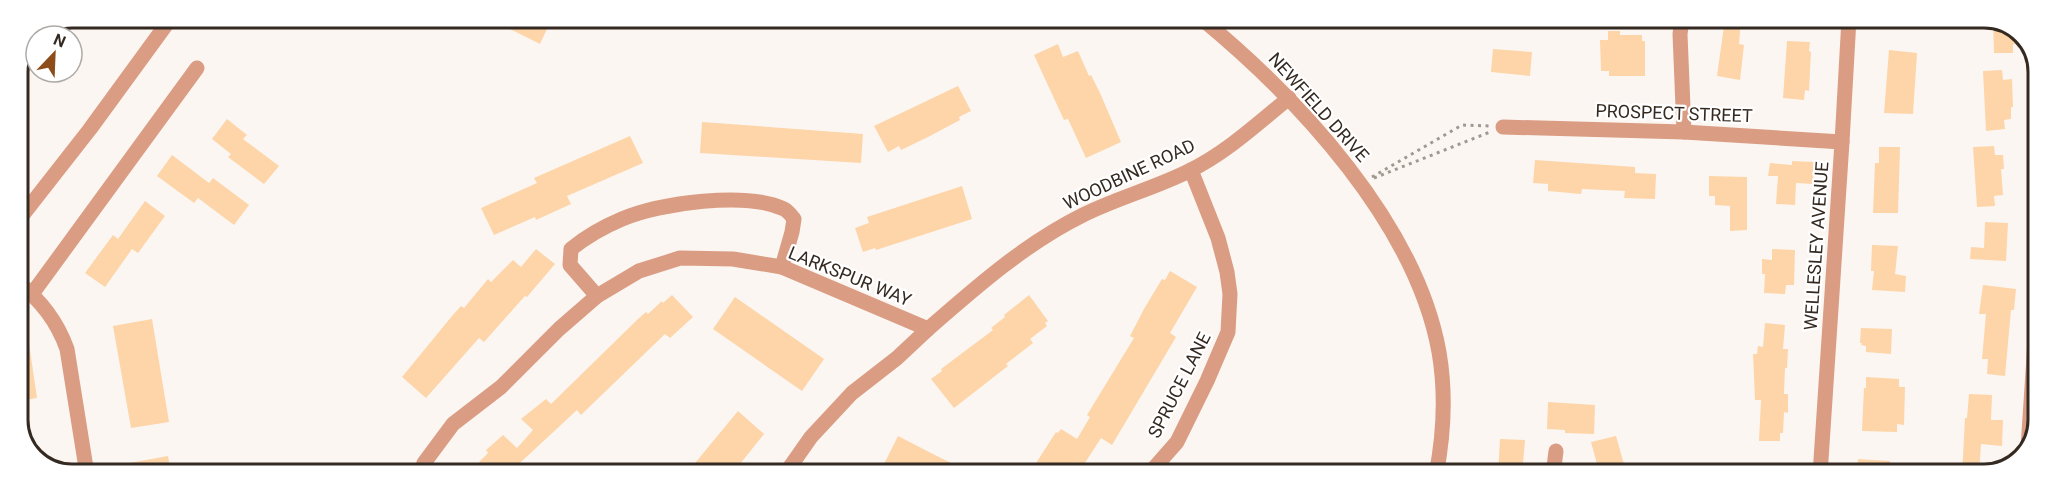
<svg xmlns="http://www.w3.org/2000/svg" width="2057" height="493" font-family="Roboto,sans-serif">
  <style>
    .building { fill: #fdd5a8 }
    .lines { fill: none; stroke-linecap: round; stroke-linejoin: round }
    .path { stroke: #a09992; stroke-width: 3; stroke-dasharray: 3 4.5; stroke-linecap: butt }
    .minor { stroke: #da9d83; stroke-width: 15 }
    .labels { text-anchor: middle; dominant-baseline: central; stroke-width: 4.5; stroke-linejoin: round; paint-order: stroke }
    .street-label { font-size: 18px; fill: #342a21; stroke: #fff }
    .rim { fill: none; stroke: #342a21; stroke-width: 3 }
  </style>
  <rect width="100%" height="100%" fill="#fcf6f2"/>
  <g class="building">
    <path d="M488,18H552L540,44Z"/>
    <path d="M1725,19H1741L1739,44L1744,45L1740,80L1717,76Z"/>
    <path d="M1993,19L2019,33L2020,44H2013V53H1994Z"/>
    <path d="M1608,31H1620V35H1642V41H1645V76H1609V71H1601L1600,40H1608Z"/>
    <path d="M1787,41L1810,42L1809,51L1811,52L1809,91L1805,90L1804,100L1783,98Z"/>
    <path d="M1058,44L1063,57L1078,51L1089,76L1091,75L1100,93L1121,142L1086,158L1068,119L1064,120L1034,55Z"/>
    <path d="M1493,49L1532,52L1530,76L1491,72Z"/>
    <path d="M1889,50L1917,53L1913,114L1884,113Z"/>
    <path d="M2002,70L2003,80L2012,79L2013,107H2011V119L2004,120L2005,129L1986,131L1983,71Z"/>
    <path d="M958,86L971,111L959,117L960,120L928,137L901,150L899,146L888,152L874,126Z"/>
    <path d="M227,119L247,135L243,139L279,166L264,184L228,157L231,154L212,139Z"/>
    <path d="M702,122L863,134L861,163L700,153Z"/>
    <path d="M630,136L643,163L567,196L571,204L536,220L535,217L494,235L481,208L537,183L534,178Z"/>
    <path d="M1994,146L1995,155H2003L2004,169H2001L2003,195L1994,196L1995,206L1977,207L1973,147Z"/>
    <path d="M1879,147H1900L1898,213H1873L1875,163H1879Z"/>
    <path d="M172,155L209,183L213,178L249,205L234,225L198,198L194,203L157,176Z"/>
    <path d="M1535,160L1635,167V173L1656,174L1655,199L1624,198L1625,191L1582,189L1581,194L1548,191V184L1533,183Z"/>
    <path d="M1792,161L1814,162L1813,184L1796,183L1795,205L1776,204L1778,176H1768L1770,163L1792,165Z"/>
    <path d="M1709,176L1747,177V230L1730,231V206L1715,205V196H1709Z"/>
    <path d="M962,186L972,219L876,250L875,248L863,252L855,228L869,223L867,217Z"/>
    <path d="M145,201L165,216L138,253L132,249L105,287L85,273L113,235L118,239Z"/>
    <path d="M1985,222L2008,223L2006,261L1970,259L1971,247L1984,248Z"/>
    <path d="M1872,245L1898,246L1895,274L1906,276L1905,292L1872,290L1874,271H1871Z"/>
    <path d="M536,249L555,264L527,297L525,296L484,342L479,338L426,398L402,377L452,316L461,306L464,308L488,279L491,282L513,260L521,267Z"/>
    <path d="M1772,249L1795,250L1794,285H1786L1785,294L1764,293L1765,274H1762V259L1772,260Z"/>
    <path d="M1170,271L1197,287L1170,333L1176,337L1112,445L1101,438L1083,466L1077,462L1070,474H1029L1056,432L1058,433L1061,429L1077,439L1090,417L1087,415L1134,338L1130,336L1144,309L1162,279L1165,280Z"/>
    <path d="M1983,285L2016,289L2014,310H2011L2005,376L1987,374L1988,359H1982L1986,314H1979Z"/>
    <path d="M672,295L693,317L670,338L665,334L581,415L577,410L508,474H491L479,462L488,453L486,450L503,435L517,448L533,430L521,419L546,399L551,404L638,319L646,312L648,314L662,301L663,303Z"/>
    <path d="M1029,295L1048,321L1045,323L1047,326L1030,339L1033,343L1006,364L1008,366L954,408L931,379L942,371L941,369L993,330L991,328L1005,317L1004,315Z"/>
    <path d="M735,297L824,359L802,391L713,329Z"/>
    <path d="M152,319L169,422L131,428L113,326Z"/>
    <path d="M26,323L37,398L18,401V324Z"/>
    <path d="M1765,323L1785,325L1783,349H1788L1787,368H1785L1784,394H1788V413L1784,412L1783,433H1780V441H1759L1761,400H1755L1753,354H1757L1758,346L1763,347Z"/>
    <path d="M1861,328L1892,329L1891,354L1866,352V346L1861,345L1862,343H1860Z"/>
    <path d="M1866,377L1899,379V387H1905L1904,425L1897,424V432L1862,431L1864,388H1866Z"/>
    <path d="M1969,394L1992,395L1991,420H2003L2002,446L1981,444L1979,475H1962L1965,418H1967Z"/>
    <path d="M1548,402L1595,405L1594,434L1565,433V430L1547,429Z"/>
    <path d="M738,411L764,434L732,474H686Z"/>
    <path d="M898,436L933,454L973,474H879Z"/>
    <path d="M1616,436L1627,475H1600L1591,442Z"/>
    <path d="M1500,439L1525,440L1522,475H1498Z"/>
    <path d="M168,456L171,474H107V467Z"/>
    <path d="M1858,459L1890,461L1889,475H1857Z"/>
  </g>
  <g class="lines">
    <g class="path">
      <path d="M1372,177L1462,125L1489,126"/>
      <path d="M1374,178L1490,132"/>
    </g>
    <g class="minor">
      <path d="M1202,19C1299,99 1416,224 1439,352C1446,393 1444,434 1436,475"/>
      <path d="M1682,19L1680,34L1684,132"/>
      <path d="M30,42L36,36"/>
      <path d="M1503,127L1684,132L1842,142"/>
      <path d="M18,221L90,129L171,18"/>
      <path d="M18,282C41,301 57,321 67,349L87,474"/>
      <path d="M32,294L197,68"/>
      <path d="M597,296L570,265L571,249C587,236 603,227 622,219C660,203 746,191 784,209C788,211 791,215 794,219L792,232L782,267"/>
      <path d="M928,329C976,287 1026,243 1083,215C1117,198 1155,188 1189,171C1226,153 1257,124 1289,98"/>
      <path d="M2028,448L2038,295"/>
      <path d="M420,474L424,463L453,424L501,387L559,329L597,296L639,271L680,258L733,259L782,267L928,329L897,358L852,393L811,437L785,474"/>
      <path d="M1148,475L1177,442L1207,381L1228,332L1230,294L1227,272L1218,238L1191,170"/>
      <path d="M1553,475L1556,451"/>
      <path d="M1820,475L1842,142L1849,19"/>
    </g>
  </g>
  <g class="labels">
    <g class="street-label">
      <text transform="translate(1319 107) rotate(48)">NEWFIELD DRIVE</text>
      <text transform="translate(1674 113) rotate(2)">PROSPECT STREET</text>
      <text transform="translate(1129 174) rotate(-25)">WOODBINE ROAD</text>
      <text transform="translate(1816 246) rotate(-86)">WELLESLEY AVENUE</text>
      <text transform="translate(850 276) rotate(22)">LARKSPUR WAY</text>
      <text transform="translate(1179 385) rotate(-63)">SPRUCE LANE</text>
    </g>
  </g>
  <path d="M0 0H2057V493H0ZM72 28H1984A44 44 0 0 1 2028 72V420A44 44 0 0 1 1984 464H72A44 44 0 0 1 28 420V72A44 44 0 0 1 72 28Z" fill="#fff" fill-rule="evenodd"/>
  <path class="rim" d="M72 28H1984A44 44 0 0 1 2028 72V420A44 44 0 0 1 1984 464H72A44 44 0 0 1 28 420V72A44 44 0 0 1 72 28Z"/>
  <g transform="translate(54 54) rotate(23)"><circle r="28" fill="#ffffff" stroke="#aeaaa6" stroke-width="1.5"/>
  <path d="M0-4.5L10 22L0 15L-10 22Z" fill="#8e4d18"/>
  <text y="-9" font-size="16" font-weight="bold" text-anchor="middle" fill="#342a21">N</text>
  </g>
</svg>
